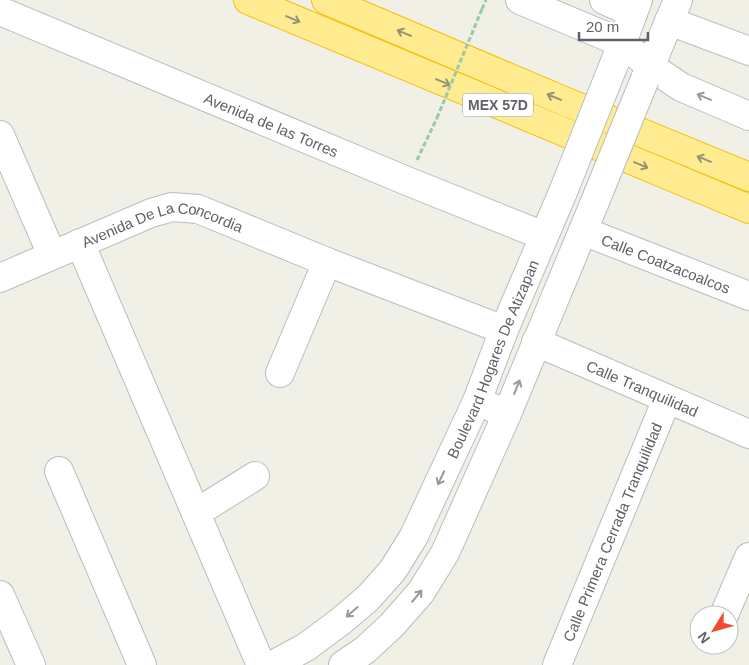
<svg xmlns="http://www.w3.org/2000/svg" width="749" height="665" font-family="Arial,sans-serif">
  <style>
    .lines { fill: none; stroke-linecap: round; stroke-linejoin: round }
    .minor-casing { stroke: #b9bcc1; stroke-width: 30 }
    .tertiary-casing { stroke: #b9bcc1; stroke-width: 30 }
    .secondary-casing { stroke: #babdc3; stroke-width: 30 }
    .motorway-casing { stroke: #f8bc00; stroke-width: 30 }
    .path { stroke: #9ac8aa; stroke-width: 3; stroke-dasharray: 5 2.5; stroke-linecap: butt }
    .minor { stroke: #fff; stroke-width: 28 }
    .tertiary { stroke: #fff; stroke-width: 28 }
    .secondary { stroke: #fff; stroke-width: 28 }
    .motorway { stroke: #ffeb90; stroke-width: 28 }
    .tertiary-bridge-casing { stroke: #b9bcc1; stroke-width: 30; stroke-linecap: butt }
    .path-bridge { stroke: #9ac8aa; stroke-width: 3; stroke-dasharray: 5 2.5; stroke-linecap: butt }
    .tertiary-bridge { stroke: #fff; stroke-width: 28 }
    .oneway { stroke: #969276 }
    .oneway2 { stroke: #96999d }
    .labels { text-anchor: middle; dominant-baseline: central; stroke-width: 4.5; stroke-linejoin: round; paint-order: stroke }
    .shield { fill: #fff; stroke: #8e9195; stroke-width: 1 }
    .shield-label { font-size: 14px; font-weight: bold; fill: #5e6268 }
    .street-label { font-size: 15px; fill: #5e6268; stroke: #fff }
  </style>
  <rect width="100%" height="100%" fill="#f1f0e7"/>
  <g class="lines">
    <g class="minor-casing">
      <g id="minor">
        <path d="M520,0L622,43L650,66"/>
        <path d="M604,0L633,13"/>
        <path id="s1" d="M0,11L407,181L544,236"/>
        <path d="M669,21L749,51"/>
        <path d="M0,135L52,255"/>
        <path id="s2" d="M583,231L749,296"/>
        <path d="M80,243L261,665"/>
        <path id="s3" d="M0,278L151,213L172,207L198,209L327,262L504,330"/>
        <path id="s4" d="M536,342L749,434"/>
        <path d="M280,373L327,262"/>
        <path d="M59,471L142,665"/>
        <path d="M196,513L255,476"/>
        <path d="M0,595L31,665"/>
        <path d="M724,615L749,557"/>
        <path id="s5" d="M557,665L667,399"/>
      </g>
    </g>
    <g class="tertiary-casing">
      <g id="tertiary">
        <path d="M614,64L638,0"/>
        <path d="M650,66L681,87L749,116"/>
        <path d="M645,79L678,0"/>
        <path id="s6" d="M273,665L306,647L341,621L368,598L393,570L414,536L477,401L504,330L563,192"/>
        <path d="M343,665L365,650L392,625L421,592L445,553L507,414L594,204"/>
      </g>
    </g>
    <g class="secondary-casing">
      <path id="secondary" d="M477,401L507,414"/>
    </g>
    <g class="motorway-casing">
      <g id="motorway">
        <path d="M248,0L749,209"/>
        <path d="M326,0L564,101L749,177"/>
      </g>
    </g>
    <g class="path">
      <path d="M482,9L486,0"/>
      <path d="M417,160L437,118"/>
    </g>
    <use href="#minor" class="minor"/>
    <use href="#tertiary" class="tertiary"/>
    <use href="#secondary" class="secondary"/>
    <use href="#motorway" class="motorway"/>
    <g class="tertiary-bridge-casing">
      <g id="tertiary-bridge">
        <path d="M563,192L614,64"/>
        <path d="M594,204L645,79"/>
      </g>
    </g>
    <path class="path-bridge" d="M437,118L482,9"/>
    <use href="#tertiary-bridge" class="tertiary-bridge"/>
  </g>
  <defs><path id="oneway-shaft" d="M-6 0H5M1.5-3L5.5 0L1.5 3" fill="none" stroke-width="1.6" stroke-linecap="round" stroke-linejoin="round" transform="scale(1.25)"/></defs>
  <g class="oneway">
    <use href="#oneway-shaft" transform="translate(293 19) rotate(23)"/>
    <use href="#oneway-shaft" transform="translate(404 33) rotate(-157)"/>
    <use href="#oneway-shaft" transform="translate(443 82) rotate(23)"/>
    <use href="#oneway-shaft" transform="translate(554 97) rotate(-157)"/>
    <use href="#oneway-shaft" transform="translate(704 159) rotate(-158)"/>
    <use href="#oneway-shaft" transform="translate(641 165) rotate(23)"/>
  </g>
  <g class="oneway2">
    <use href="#oneway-shaft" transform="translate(704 97) rotate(-157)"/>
    <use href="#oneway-shaft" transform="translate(517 387) rotate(-68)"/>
    <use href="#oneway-shaft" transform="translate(441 478) rotate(115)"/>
    <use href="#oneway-shaft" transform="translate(417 596) rotate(-50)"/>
    <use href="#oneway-shaft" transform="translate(352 612) rotate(139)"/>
  </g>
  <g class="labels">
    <rect class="shield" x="463" y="93.5" width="70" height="23" rx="4"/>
    <g class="shield-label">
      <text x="498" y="105">MEX 57D</text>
    </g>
    <g class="street-label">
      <text stroke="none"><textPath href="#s1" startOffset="294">Avenida de las Torres</textPath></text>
      <text stroke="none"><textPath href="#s3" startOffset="175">Avenida De La Concordia</textPath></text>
      <text stroke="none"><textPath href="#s2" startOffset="89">Calle Coatzacoalcos</textPath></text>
      <text stroke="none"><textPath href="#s6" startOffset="388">Boulevard Hogares De Atizapan</textPath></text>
      <text stroke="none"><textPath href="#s4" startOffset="116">Calle Tranquilidad</textPath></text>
      <text stroke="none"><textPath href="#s5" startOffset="144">Calle Primera Cerrada Tranquilidad</textPath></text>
    </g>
  </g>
  <g transform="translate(714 630) rotate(233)"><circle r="24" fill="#ffffff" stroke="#bfc0c3"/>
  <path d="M0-4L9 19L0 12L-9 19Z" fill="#f24a2c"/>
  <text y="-8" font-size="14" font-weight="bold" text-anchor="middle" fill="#5e6268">N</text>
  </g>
  <path d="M579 32v8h69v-8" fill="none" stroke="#5e6268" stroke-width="2.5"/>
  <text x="586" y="32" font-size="15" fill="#5e6268" stroke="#ffffff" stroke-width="4" paint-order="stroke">20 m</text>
</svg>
